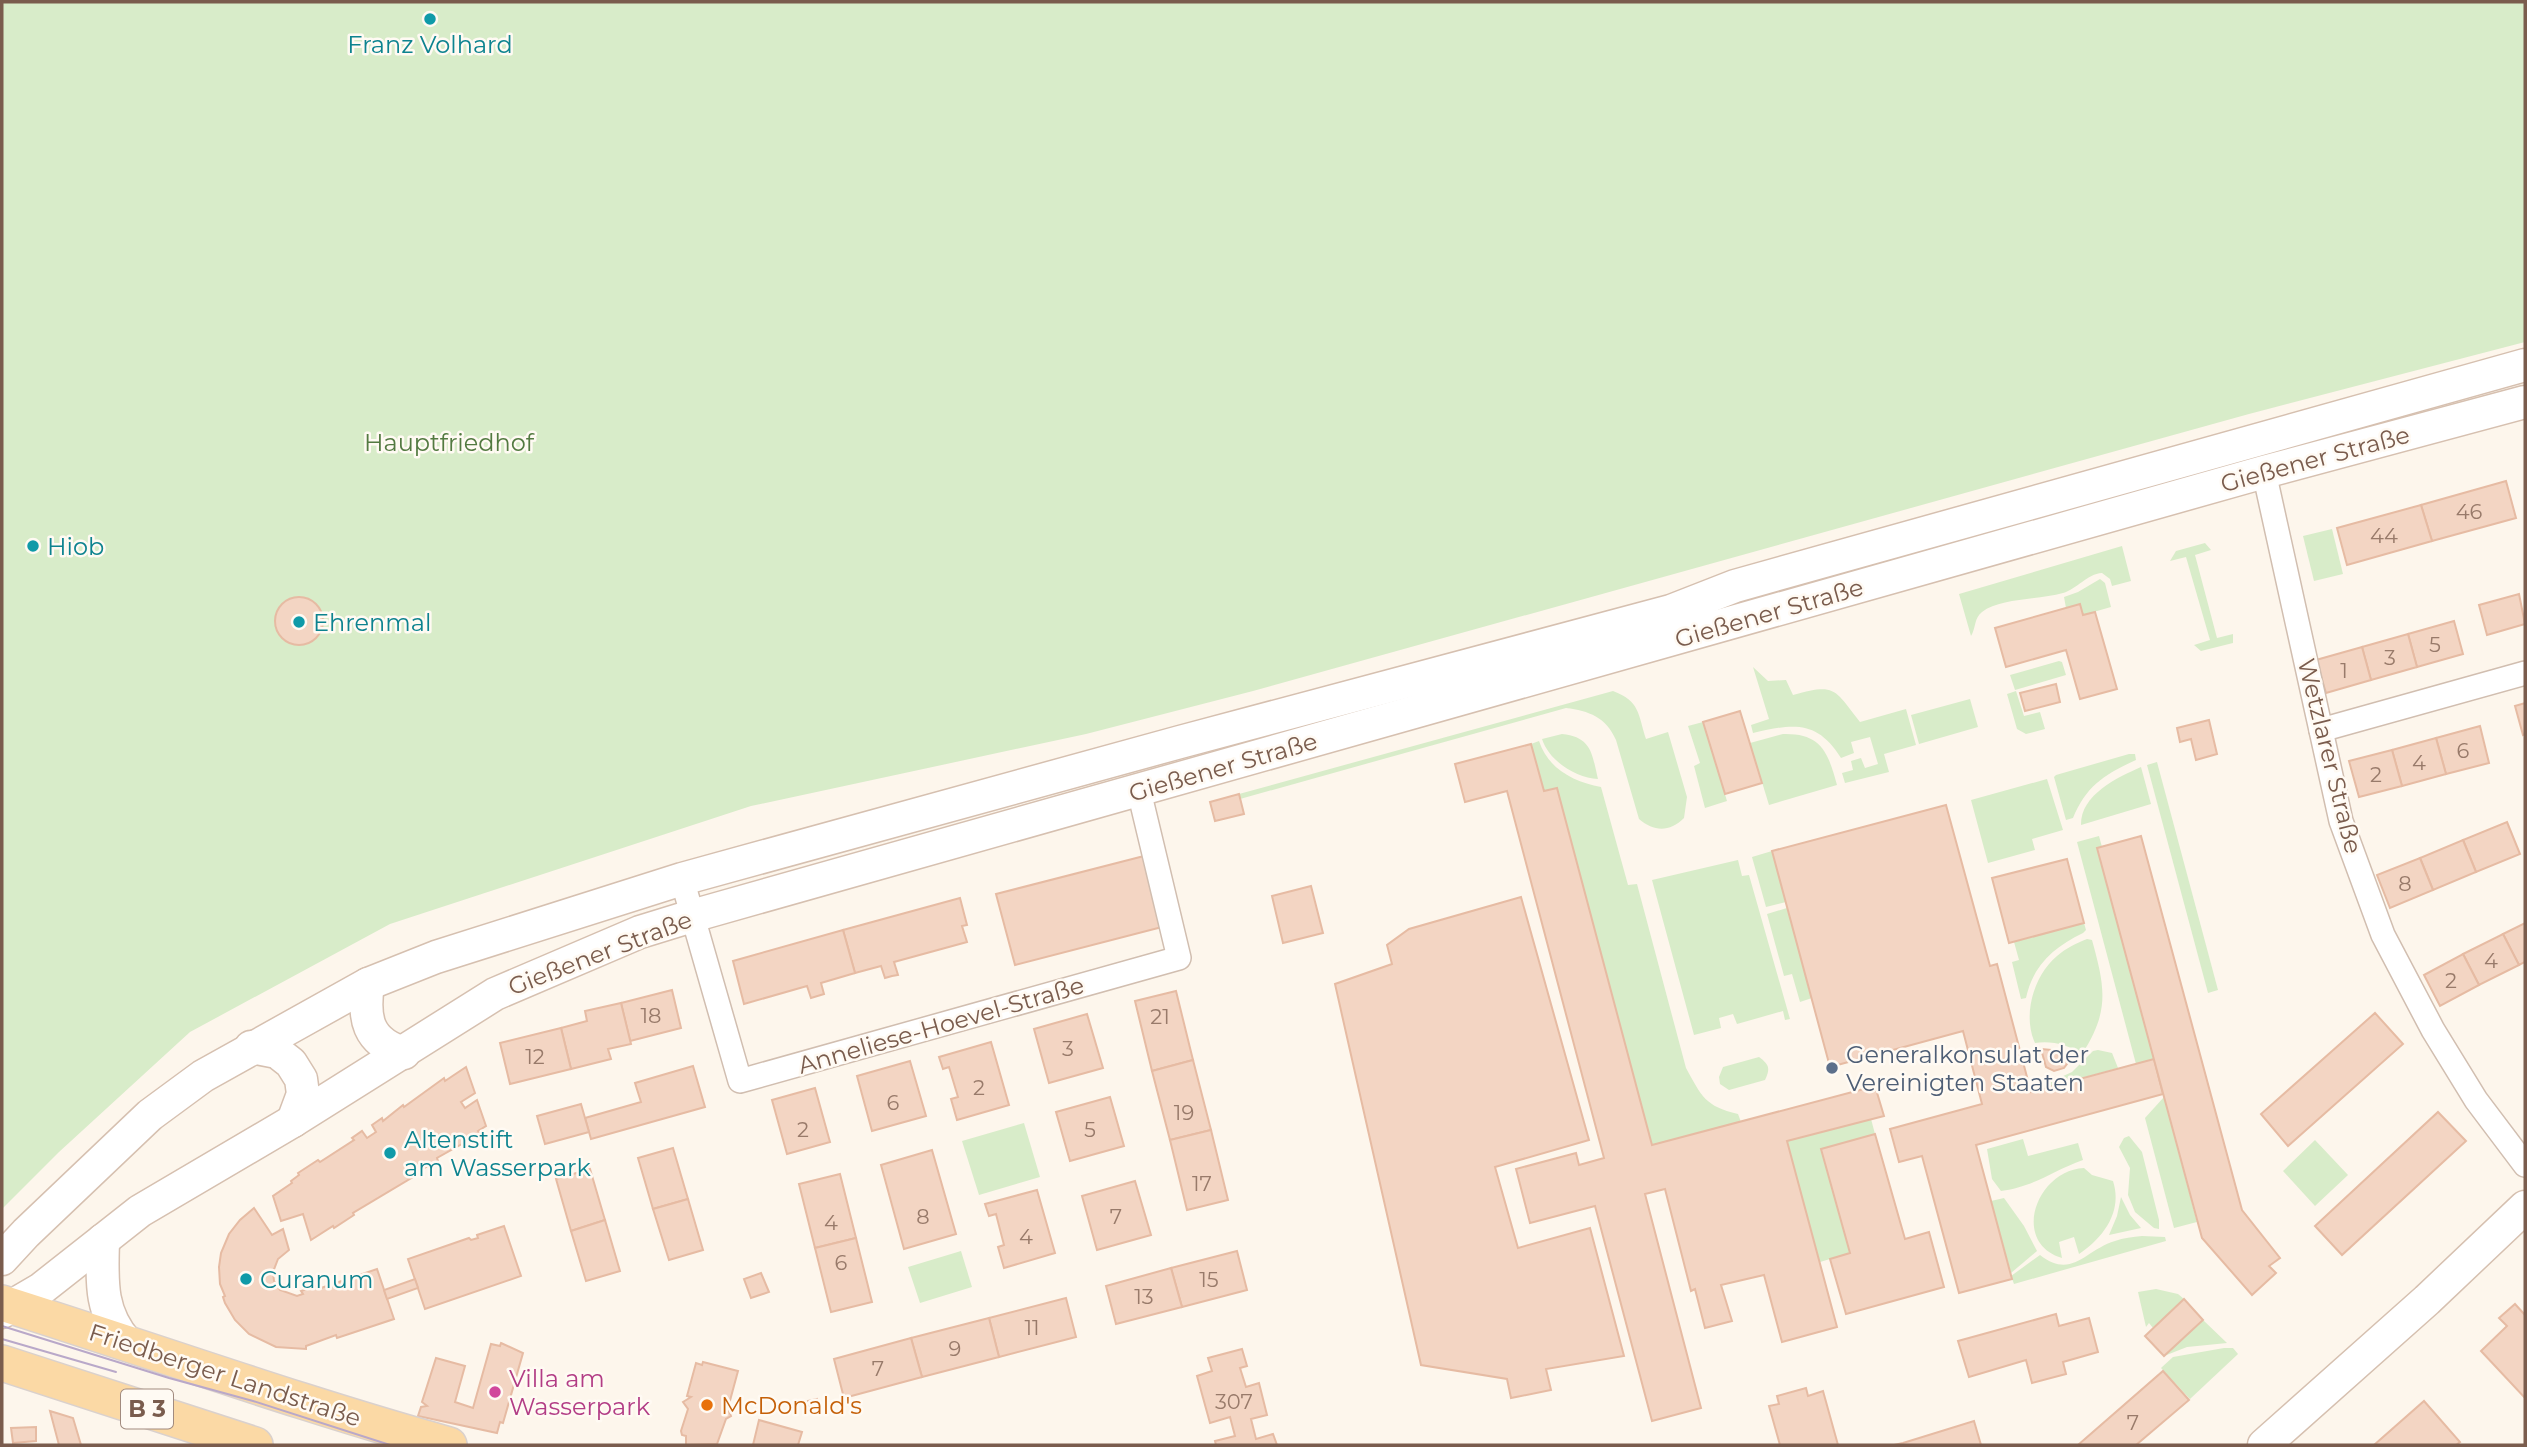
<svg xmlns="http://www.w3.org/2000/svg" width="2527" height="1447" font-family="Montserrat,sans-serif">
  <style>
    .green { fill: #d8ecc9 }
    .building { fill: #f3d5c3; stroke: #e6bba3; stroke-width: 2 }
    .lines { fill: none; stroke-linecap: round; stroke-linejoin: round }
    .street-casing { stroke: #d1beb0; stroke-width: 26 }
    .secondary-casing { stroke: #d6c0b0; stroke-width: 35 }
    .primary-casing { stroke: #dad1cd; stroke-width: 38 }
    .street { stroke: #fff; stroke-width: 23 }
    .secondary { stroke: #fff; stroke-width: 32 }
    .primary { stroke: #fbd9a5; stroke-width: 35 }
    .tram { stroke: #b9a8c9; stroke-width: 2 }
    .culture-dot { fill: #0f9aa8; stroke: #fffaf3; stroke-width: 2.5 }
    .service-dot { fill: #5c6f8a; stroke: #fffaf3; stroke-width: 2.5 }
    .hotel-dot { fill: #d1479c; stroke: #fffaf3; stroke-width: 2.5 }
    .food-dot { fill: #e8710a; stroke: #fffaf3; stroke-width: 2.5 }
    .labels { text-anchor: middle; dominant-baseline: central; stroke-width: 5; stroke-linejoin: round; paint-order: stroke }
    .number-label { font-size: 21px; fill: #987a6a }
    .shield { fill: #fffaf3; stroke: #a28b7f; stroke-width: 2 }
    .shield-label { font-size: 23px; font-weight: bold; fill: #7a5c4d }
    .culture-label { font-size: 24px; fill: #0d838f; stroke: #fffaf3; text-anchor: start }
    .park-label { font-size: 24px; fill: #537a41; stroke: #fffaf3 }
    .street-label { font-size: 24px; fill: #7a5c4d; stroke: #fffaf3 }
    .service-label { font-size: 24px; fill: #4e5e75; stroke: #fffaf3; text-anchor: start }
    .hotel-label { font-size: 24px; fill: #b23c85; stroke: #fffaf3; text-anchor: start }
    .food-label { font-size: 24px; fill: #c56008; stroke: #fffaf3; text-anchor: start }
  </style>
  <rect width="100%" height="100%" fill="#fdf6ec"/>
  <g class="green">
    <path d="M2,2H2525V342L2249,414L1253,691L1086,734L751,806L390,924L190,1032L59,1152L2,1209Z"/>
    <path d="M2332,529L2343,574L2314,581L2303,536Z"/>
    <path d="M2205,543L2211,550L2195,555L2217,638L2233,634V643L2201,651L2194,645L2210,640L2186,557L2170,561L2176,551Z"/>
    <path d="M2122,546L2131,581L2112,586L2110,579L2102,573C2087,574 2077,589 2063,593C2039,600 2000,598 1982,612C1974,618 1976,628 1971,636L1959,594Z"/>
    <path d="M2100,579L2105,583L2111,607L2083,615L2066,608L2064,597L2078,592Z"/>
    <path d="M2059,661L2062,662L2066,675L2015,690L2010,675Z"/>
    <path d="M1753,667L1768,681L1786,680L1793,695C1836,683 1834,689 1860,722L1906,709L1916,745L1884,754L1889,772L1845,783L1842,773L1853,770L1851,761L1861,758L1865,768L1878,764L1870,737L1851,742L1854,753L1841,758C1817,719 1792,724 1753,733L1751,725L1769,719Z"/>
    <path d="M1613,691C1640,701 1638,714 1646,739L1668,732L1687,797L1684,818C1670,832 1654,832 1639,819L1616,740C1606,717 1589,711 1566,708L1240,799L1239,794Z"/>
    <path d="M2016,691L2024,716L2040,712L2045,729L2026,734L2017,729L2007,694Z"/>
    <path d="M1970,699L1978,727L1919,744L1911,715Z"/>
    <path d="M1703,722L1727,801L1705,808L1694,766L1700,763L1688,726Z"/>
    <path d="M1562,734C1592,737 1592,754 1598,779C1576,778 1549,761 1542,739Z"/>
    <path d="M1783,734C1821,733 1828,752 1837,785L1769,805L1750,743Z"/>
    <path d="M1539,741C1548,769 1574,782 1601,787L1628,885L1637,884L1686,1068C1702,1097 1705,1106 1738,1114L1741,1122L1652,1145L1557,788L1544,791L1531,744Z"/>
    <path d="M2129,754H2135L2136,760C2105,774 2086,786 2073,818L2066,820L2054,777L2056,775Z"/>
    <path d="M2157,762L2218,990L2208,993L2147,765Z"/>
    <path d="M2141,767L2151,804L2081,825C2080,795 2118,777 2141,767Z"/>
    <path d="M2047,779L2063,830L2032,839L2035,850L1988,863L1971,800Z"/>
    <path d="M2099,836L2102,847L2097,849L2154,1059L2136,1064L2077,842Z"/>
    <path d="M1772,851L1786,902L1766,907L1752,857Z"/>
    <path d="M1738,860L1742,876L1749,875L1790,1019L1785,1020L1783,1011L1737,1024L1733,1014L1719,1018L1721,1028L1694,1035L1652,880Z"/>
    <path d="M1787,908L1812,998L1800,1002L1792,974L1784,976L1767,914Z"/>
    <path d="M2084,923L2086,930L2083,933C2054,947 2033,965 2026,998L2021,999L2012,962L2019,960L2014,942Z"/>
    <path d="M2087,939L2092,940C2105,987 2110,1011 2082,1054C2070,1045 2050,1040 2035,1043C2022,1015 2034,975 2057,956C2066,948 2077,943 2087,939Z"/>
    <path d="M2098,1050L2112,1053L2118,1068L2041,1089L2039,1087L2072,1072L2093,1051Z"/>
    <path d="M1759,1057C1770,1065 1770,1069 1765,1080L1729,1090L1720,1084L1719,1077L1723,1067Z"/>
    <path d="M2164,1097L2197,1222L2174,1228L2145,1118Z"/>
    <path d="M1871,1119L1875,1134L1821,1149L1850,1253L1820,1262L1787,1141Z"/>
    <path d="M1024,1123L1040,1177L979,1195L962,1141Z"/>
    <path d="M2129,1136L2142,1152L2159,1220V1229L2154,1228L2135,1212L2128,1195L2130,1168L2119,1147L2124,1138Z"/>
    <path d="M2023,1139L2028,1156L2078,1143L2083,1160C2052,1171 2036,1186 2001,1191L1992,1179L1987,1149Z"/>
    <path d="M2315,1140L2348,1175L2315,1206L2283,1171Z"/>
    <path d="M2084,1168L2092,1175L2113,1181C2123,1212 2103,1238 2079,1254L2074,1237L2059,1242L2062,1258C2010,1242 2037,1170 2084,1168Z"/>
    <path d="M2121,1197L2130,1215L2141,1228L2109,1235L2117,1216Z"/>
    <path d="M2004,1198L2024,1226L2037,1251L2011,1273L1991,1201Z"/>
    <path d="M2142,1236L2165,1237L2166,1241L2014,1284L2011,1276L2040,1255C2072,1280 2085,1250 2115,1241C2123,1238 2133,1237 2142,1236Z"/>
    <path d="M961,1251L972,1287L920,1303L908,1267Z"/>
    <path d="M2156,1289L2178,1294L2184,1299L2153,1328L2149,1323L2146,1327L2138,1292Z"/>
    <path d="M2203,1320L2227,1343L2187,1347L2164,1356Z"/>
    <path d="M2224,1348H2233L2238,1354L2190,1399L2161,1368L2173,1357Z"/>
  </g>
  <g class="building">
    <path d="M2506,481L2516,518L2432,541L2421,505Z"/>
    <path d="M2421,505L2432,541L2347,565L2337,528Z"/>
    <path d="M2519,594L2525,624L2487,635L2479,605Z"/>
    <circle cx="299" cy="621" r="24"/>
    <path d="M2080,604L2083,615L2095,612L2117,689L2080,699L2066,650L2006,667L1995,628Z"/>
    <path d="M2454,621L2463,654L2417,667L2408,634Z"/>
    <path d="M2408,634L2417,667L2371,680L2362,647Z"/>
    <path d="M2362,647L2371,680L2326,693L2316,660Z"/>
    <path d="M2056,684L2060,702L2025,711L2020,693Z"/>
    <path d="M2525,703V734L2523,735L2515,706Z"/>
    <path d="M1740,711L1762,783L1725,794L1703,722Z"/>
    <path d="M2209,720L2217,754L2196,760L2191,739L2180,742L2177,728Z"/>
    <path d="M2480,726L2489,763L2446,774L2436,738Z"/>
    <path d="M2436,738L2446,774L2402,786L2392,750Z"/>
    <path d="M1531,744L1544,791L1557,788L1652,1145L1875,1086L1884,1116L1787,1141L1837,1327L1782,1342L1764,1275L1721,1285L1732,1321L1705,1328L1695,1289L1691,1291L1665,1189L1645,1194L1701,1408L1652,1421L1595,1206L1530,1223L1516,1169L1576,1153L1579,1165L1604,1158L1507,791L1465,802L1455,764Z"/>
    <path d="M2392,750L2402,786L2359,797L2349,761Z"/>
    <path d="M1239,794L1244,814L1215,821L1210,802Z"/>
    <path d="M1946,805L1990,966L1997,964L2031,1092L2154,1059L2163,1094L1976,1145L2012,1279L1959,1293L1922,1156L1899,1162L1890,1129L1982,1104L1963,1031L1830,1067L1772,851Z"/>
    <path d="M2507,822L2520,854L2476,872L2463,840Z"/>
    <path d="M2141,836L2242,1210L2280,1258L2269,1266L2276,1273L2252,1295L2202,1238L2097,848Z"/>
    <path d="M2463,840L2476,872L2433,890L2420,858Z"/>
    <path d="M1144,856L1162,927L1015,965L996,894Z"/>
    <path d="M2420,858L2433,890L2390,908L2377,875Z"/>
    <path d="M2067,859L2084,923L2009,943L1992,878Z"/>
    <path d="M1311,886L1323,933L1283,943L1272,896Z"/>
    <path d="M1521,897L1589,1140L1495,1167L1518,1248L1590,1228L1624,1356L1546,1369L1551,1390L1511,1398L1507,1379L1421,1365L1335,984L1392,964L1387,945L1409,929Z"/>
    <path d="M960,898L967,925L962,926L967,942L894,962L898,975L892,976L885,978L881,966L855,973L843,930Z"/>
    <path d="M2525,923V962L2519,965L2503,934Z"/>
    <path d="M843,930L855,973L821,983L824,994L811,998L807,986L744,1004L733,961Z"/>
    <path d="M2503,934L2519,965L2479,985L2463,954Z"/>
    <path d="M2463,954L2479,985L2440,1006L2424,975Z"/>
    <path d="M672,990L681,1028L630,1041L621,1003Z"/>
    <path d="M1176,991L1193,1060L1152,1071L1135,1001Z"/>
    <path d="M621,1003L631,1044L608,1049L611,1059L571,1069L561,1028L587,1021L585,1011Z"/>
    <path d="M2375,1013L2403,1044L2288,1146L2261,1114Z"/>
    <path d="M1087,1014L1103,1068L1049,1083L1034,1029Z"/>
    <path d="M561,1028L571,1069L510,1084L500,1043Z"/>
    <path d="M991,1042L1009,1105L957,1120L951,1099L958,1097L949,1067L943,1069L939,1057Z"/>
    <path d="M2041,1049L2062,1051L2073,1056L2064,1068L2054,1071L2046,1067Z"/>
    <path d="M1193,1060L1211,1130L1170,1140L1152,1071Z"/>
    <path d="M910,1061L926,1116L872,1131L857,1076Z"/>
    <path d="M693,1066L705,1107L591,1139L585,1118L641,1102L635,1083Z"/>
    <path d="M466,1067L475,1093L461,1102L465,1108L477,1100L486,1126L478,1131L480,1134L437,1158L438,1161L416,1172L418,1174L353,1213L354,1215L334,1228L333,1226L311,1240L303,1214L281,1221L273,1196L292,1183L291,1181L299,1175L298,1173L318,1160L320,1162L354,1140L352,1138L362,1131L367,1138L376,1132L372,1125L382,1118L383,1121L403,1105L404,1107L444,1078L445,1081Z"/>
    <path d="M815,1088L830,1142L787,1154L772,1100Z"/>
    <path d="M1110,1097L1124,1146L1070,1161L1056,1112Z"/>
    <path d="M581,1104L589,1132L545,1144L537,1116Z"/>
    <path d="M2438,1112L2466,1141L2342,1255L2315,1226Z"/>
    <path d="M1211,1130L1228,1200L1187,1210L1170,1140Z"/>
    <path d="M1875,1134L1905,1239L1929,1232L1944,1287L1846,1314L1830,1259L1850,1253L1821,1149Z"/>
    <path d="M673,1148L688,1199L653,1209L638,1158Z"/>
    <path d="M932,1150L956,1234L904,1249L881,1165Z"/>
    <path d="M590,1169L605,1220L571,1231L556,1179Z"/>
    <path d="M840,1174L856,1238L815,1248L799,1184Z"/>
    <path d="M1135,1181L1151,1235L1097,1250L1082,1196Z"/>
    <path d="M1037,1190L1055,1253L1004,1268L998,1247L1004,1245L996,1214L989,1216L985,1204Z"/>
    <path d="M688,1199L703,1250L669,1260L653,1209Z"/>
    <path d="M254,1208L272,1235L283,1229L289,1250L278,1259L273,1272L274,1281L280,1290L297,1296L303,1294L301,1291L319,1285L321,1288L377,1269L394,1319L337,1338L336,1335L306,1346V1349L276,1347L249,1334L235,1320L225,1303L223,1297L225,1296L220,1284L219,1267L221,1253L229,1234L240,1220Z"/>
    <path d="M605,1220L620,1271L586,1281L571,1231Z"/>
    <path d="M504,1226L521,1276L425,1309L408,1259L469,1238L471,1240L478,1238L477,1235Z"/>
    <path d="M856,1238L872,1302L831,1312L815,1248Z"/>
    <path d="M1237,1251L1247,1290L1182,1307L1171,1268Z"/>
    <path d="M1171,1268L1182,1307L1116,1324L1106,1286Z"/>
    <path d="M761,1273L769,1292L751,1298L744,1279Z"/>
    <path d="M415,1279L418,1288L387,1299L384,1290Z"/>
    <path d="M1066,1298L1076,1337L999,1357L989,1318Z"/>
    <path d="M2184,1299L2203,1320L2164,1356L2145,1336Z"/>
    <path d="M2515,1304L2525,1315V1398L2481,1351L2507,1326L2499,1318Z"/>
    <path d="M2056,1314L2059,1326L2089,1318L2098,1352L2063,1362L2066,1374L2032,1383L2026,1360L1969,1377L1958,1341Z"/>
    <path d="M989,1318L999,1357L922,1377L911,1338Z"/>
    <path d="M911,1338L922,1377L844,1398L834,1359Z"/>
    <path d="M501,1343L523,1353L503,1423L500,1422L497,1433L418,1416L421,1407L427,1406L422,1402L436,1358L465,1366L455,1402L473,1408L491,1344L500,1346Z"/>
    <path d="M1242,1349L1247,1366L1240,1368L1246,1387L1259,1383L1267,1415L1251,1419L1256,1439L1273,1434L1277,1445H1216L1215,1441L1235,1436L1230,1417L1210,1423L1197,1376L1212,1371L1208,1358Z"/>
    <path d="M703,1362L738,1371L728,1408L731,1416L726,1419L717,1444L686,1445V1436L682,1435L681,1431L688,1409L683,1402L691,1397L687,1396L696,1363L702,1365Z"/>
    <path d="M2163,1371L2189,1400L2136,1445H2078Z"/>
    <path d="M1806,1388L1808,1396L1823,1391L1838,1445H1780L1769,1406L1779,1404L1777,1396Z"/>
    <path d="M817,1399L821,1411L812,1414L808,1401Z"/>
    <path d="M2424,1401L2460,1442L2456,1445H2374Z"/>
    <path d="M50,1411L73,1418L81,1445H59Z"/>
    <path d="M759,1420L802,1432L798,1445H753Z"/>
    <path d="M1974,1421L1981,1445H1894L1903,1443Z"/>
    <path d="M36,1427V1441L13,1443L11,1428Z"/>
  </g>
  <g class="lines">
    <g class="street-casing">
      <g id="street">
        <path d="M2264,472L2341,821L2383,935L2433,1030L2476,1100L2525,1165"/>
        <path d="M2321,730L2525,673"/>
        <path d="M682,879L740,1081L1179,958L1139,791"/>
      </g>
    </g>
    <g class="secondary-casing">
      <g id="secondary">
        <path d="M368,984C363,1018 367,1042 404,1053"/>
        <path d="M251,1047L277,1052L291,1063L301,1079L303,1094L293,1121"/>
        <path d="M103,1240C102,1279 99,1312 127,1343"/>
        <path d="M2,1259L26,1233L150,1115L203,1076L368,984L436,957L682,879L1180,742L1671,611L1735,586L2525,365"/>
        <path d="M2,1312L41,1289L140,1211L293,1121L495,994L640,932L692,916L2264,472L2525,402"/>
        <path d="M2264,1445L2427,1300L2525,1207"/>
      </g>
    </g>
    <g class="primary-casing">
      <g id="primary">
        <path d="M2,1303C151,1350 298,1403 449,1445"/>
        <path d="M2,1363L255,1445"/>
      </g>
    </g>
    <use href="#street" class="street"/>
    <use href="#secondary" class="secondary"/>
    <use href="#primary" class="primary"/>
    <g class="tram">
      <path d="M2,1326L169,1378L253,1401L390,1445"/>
      <path d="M2,1339L116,1372"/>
    </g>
  </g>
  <g class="culture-dot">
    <circle cx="430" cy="19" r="7"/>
    <circle cx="33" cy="546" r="7"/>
    <circle cx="299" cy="622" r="7"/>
    <circle cx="390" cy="1153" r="7"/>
    <circle cx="246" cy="1279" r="7"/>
  </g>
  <circle class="service-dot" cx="1832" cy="1068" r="7"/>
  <circle class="hotel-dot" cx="495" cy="1392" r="7"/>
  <circle class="food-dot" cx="707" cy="1405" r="7"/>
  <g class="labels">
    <g class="number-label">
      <text x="2469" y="511">46</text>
      <text x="2384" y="535">44</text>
      <text x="2435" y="644">5</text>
      <text x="2390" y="657">3</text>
      <text x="2344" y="670">1</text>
      <text x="2463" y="750">6</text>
      <text x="2419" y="762">4</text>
      <text x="2376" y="774">2</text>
      <text x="2405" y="883">8</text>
      <text x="2491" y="960">4</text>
      <text x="2451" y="980">2</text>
      <text x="651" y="1015">18</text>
      <text x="1160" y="1016">21</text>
      <text x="1068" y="1048">3</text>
      <text x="535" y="1056">12</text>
      <text x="979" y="1087">2</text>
      <text x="893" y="1102">6</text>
      <text x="1184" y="1112">19</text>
      <text x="803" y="1129">2</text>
      <text x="1090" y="1129">5</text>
      <text x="1202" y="1183">17</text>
      <text x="923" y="1216">8</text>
      <text x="1116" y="1216">7</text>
      <text x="831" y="1222">4</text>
      <text x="1026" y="1236">4</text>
      <text x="841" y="1262">6</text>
      <text x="1209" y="1279">15</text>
      <text x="1144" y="1296">13</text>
      <text x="1032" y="1327">11</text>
      <text x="955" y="1348">9</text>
      <text x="878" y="1368">7</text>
      <text x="1234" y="1401">307</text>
      <text x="2133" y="1422">7</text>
    </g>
    <rect class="shield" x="121" y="1389.5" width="52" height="39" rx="5"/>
    <g class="shield-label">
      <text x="147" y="1409">B 3</text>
    </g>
    <g class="culture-label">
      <text x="430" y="44" text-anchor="middle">Franz Volhard</text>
      <text x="47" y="546">Hiob</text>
      <text x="313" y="622">Ehrenmal</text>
      <text x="404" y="1139">Altenstift<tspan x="404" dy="28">am Wasserpark</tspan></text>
      <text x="260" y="1279">Curanum</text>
    </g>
    <g class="park-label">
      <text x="449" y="442">Hauptfriedhof</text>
    </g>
    <g class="street-label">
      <text transform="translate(2315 459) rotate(-15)">Gießener Straße</text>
      <text transform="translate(1769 613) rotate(-16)">Gießener Straße</text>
      <text transform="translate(2330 756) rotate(76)">Wetzlarer Straße</text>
      <text transform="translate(1223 767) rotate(-16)">Gießener Straße</text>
      <text transform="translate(600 953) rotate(-21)">Gießener Straße</text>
      <text transform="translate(941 1025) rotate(-16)">Anneliese-Hoevel-Straße</text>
      <text transform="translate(225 1375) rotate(18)">Friedberger Landstraße</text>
    </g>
    <g class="service-label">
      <text x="1846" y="1054">Generalkonsulat der<tspan x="1846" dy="28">Vereinigten Staaten</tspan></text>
    </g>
    <g class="hotel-label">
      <text x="509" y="1378">Villa am<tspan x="509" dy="28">Wasserpark</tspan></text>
    </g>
    <g class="food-label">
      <text x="721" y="1405">McDonald's</text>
    </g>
  </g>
  <rect width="2527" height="1447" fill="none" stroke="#7a5c4d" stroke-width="7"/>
</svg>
